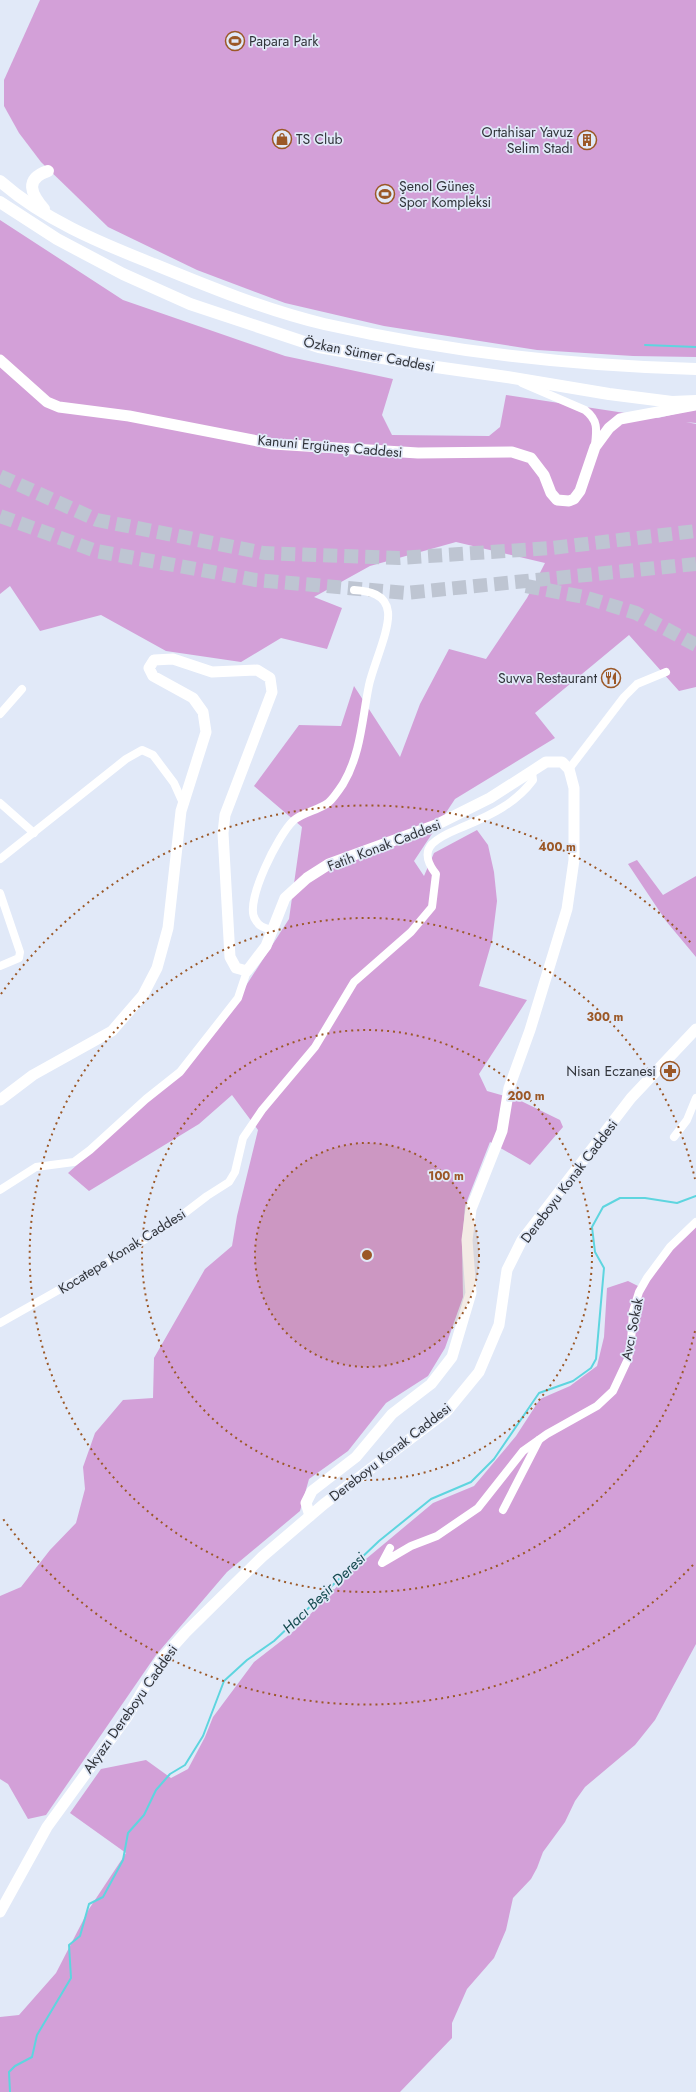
<svg xmlns="http://www.w3.org/2000/svg" width="696" height="2092" font-family="Jost,sans-serif">
  <style>
    .green { fill: #d3a0d8 }
    .lines { fill: none; stroke-linecap: round; stroke-linejoin: round }
    .stream { stroke: #5ed5df; stroke-width: 2 }
    .highway-tunnel { stroke: #bec5d2; stroke-width: 14; stroke-dasharray: 14 7; stroke-linecap: butt }
    .street { stroke: #fff; stroke-width: 8 }
    .secondary { stroke: #fff; stroke-width: 11 }
    .primary { stroke: #fff; stroke-width: 12 }
    .ring { fill: none; stroke: #9b5827; stroke-width: 2; stroke-dasharray: 2 4 }
    .labels { text-anchor: middle; dominant-baseline: central; stroke-width: 3.5; stroke-linejoin: round; paint-order: stroke }
    .poi-label { font-size: 14px; fill: #31343a; stroke: #e1e9f8; text-anchor: start }
    .street-label { font-size: 14px; fill: #31343a; stroke: #e1e9f8 }
    .water-label { font-size: 15px; font-style: italic; fill: #154a4f; stroke: #e1e9f8 }
    .centre { fill: #9b5827; stroke: #e1e9f8; stroke-width: 2 }
    .ring-label { font-size: 12px; text-anchor: middle; font-weight: bold; fill: #9b5827; stroke: #e1e9f8; stroke-width: 3.5; stroke-linejoin: round; paint-order: stroke }
  </style>
  <rect width="100%" height="100%" fill="#e1e9f8"/>
  <g class="green">
    <path d="M40,0H696V357L633,356L537,350L384,326L285,303L197,270L108,227L41,162L19,133L4,106V80Z"/>
    <path d="M0,220L123,300L285,356L393,379L382,415L392,435L489,436L500,427L506,395L658,418L696,409V423L686,422L696,424V687L679,691L629,635L535,713L555,738L455,799L414,861L424,876L434,853L477,830L488,845L494,872L497,901L492,941L479,986L527,1000L479,1074L487,1091L519,1100L560,1120L563,1127L530,1165L490,1142L465,1206L462,1245L463,1297L445,1348L428,1376L386,1403L348,1451L309,1479L300,1511L227,1572L156,1655L46,1815L28,1819L8,1784L0,1779V1596L21,1587L50,1550L76,1523L85,1489L83,1467L95,1433L123,1400L153,1398L154,1358L205,1269L232,1246L237,1216L258,1130L232,1095L199,1124L89,1191L68,1173L180,1072L238,998L289,919L302,827L254,786L299,725L341,726L354,686L400,757L420,704L449,649L486,659L527,598L545,563L456,542L370,566L314,597L342,608L327,649L281,638L241,662L166,651L101,615L40,631L10,586L0,594Z"/>
    <path d="M637,860L663,895L696,876V957L666,921L628,864Z"/>
    <path d="M696,1226V1644L655,1720L635,1745L585,1787L575,1801L565,1822L543,1852L537,1868L531,1879L513,1898L506,1930L494,1958L467,1989L452,2023V2038L400,2092H0V2017L19,2015L56,1973L89,1909L126,1853L70,1813L101,1769L146,1760L171,1778L188,1769L205,1737L213,1717L254,1662L294,1631L354,1569L433,1503L474,1486L516,1436L540,1399L570,1386L597,1366L604,1337L607,1288L628,1281L638,1286L673,1247Z"/>
  </g>
  <g class="lines">
    <g class="stream">
      <path d="M645,345L696,347"/>
      <path d="M10,2092L9,2072L15,2066L32,2057L37,2035L71,1978L69,1945L80,1936L89,1904L103,1897L123,1860L128,1833L144,1815L156,1790L170,1774L185,1765L203,1736L224,1681L247,1660L274,1641L379,1541L431,1499L471,1482L494,1459L539,1393L573,1381L591,1368L596,1359L604,1268L595,1252L592,1227L603,1207L620,1198H645L677,1203L696,1196"/>
    </g>
    <g class="highway-tunnel">
      <path d="M0,476L97,520L264,553L399,558L552,548L696,531"/>
      <path d="M0,516L96,551L256,580L406,593L696,564"/>
      <path d="M526,586L584,597L636,613L696,645"/>
    </g>
    <g class="street">
      <path d="M522,383L585,410C598,420 597,429 595,445"/>
      <path d="M0,714L22,689"/>
      <path d="M569,769L624,697L637,684L666,672"/>
      <path d="M0,803L34,833"/>
      <path d="M0,859L126,759L142,750L153,755L174,783L183,803"/>
      <path d="M0,893L20,952L19,958L0,966"/>
      <path d="M272,930C265,928 259,927 255,919C244,902 279,834 293,821C303,812 317,811 328,803C333,799 339,790 343,784C361,754 362,719 369,685C373,666 390,630 388,612C386,594 369,591 354,590"/>
      <path d="M674,1137L687,1120L696,1098"/>
      <path d="M0,1190L36,1167L74,1162L90,1150L146,1099L180,1072L238,998L247,971"/>
      <path d="M0,1323L103,1265L173,1222L207,1196L229,1182L235,1172L243,1138L262,1110L315,1047L354,982L411,932L432,907L436,874C429,865 423,854 432,844C441,835 454,831 465,826C491,815 516,803 533,780L532,772"/>
      <path d="M503,1510L539,1440"/>
      <path d="M390,1548L382,1563L411,1546L437,1536L478,1508L523,1451L547,1434L597,1406L613,1391L628,1359L631,1342L633,1311L639,1292L647,1278L670,1247L696,1222"/>
    </g>
    <g class="secondary">
      <path d="M0,360L47,402L59,407L129,416L273,444L418,453L512,452L531,458L544,475L551,493L557,500L569,501L574,499L580,491L595,447L609,428L620,419L696,405"/>
      <path d="M0,1100L33,1075L112,1031L143,995L157,968L168,928L181,811L206,732L203,712L193,698L153,676L149,668L154,660L173,659L212,672L257,670L270,678L272,692L225,815L223,833L230,957L236,968L247,971L266,946L285,898L307,878L329,864L436,825L490,798L546,762H562L569,769L574,788V860L567,909L530,1030L509,1088L502,1131L471,1209L467,1240L471,1293L452,1357L431,1384L392,1414L356,1457L312,1491L306,1503L310,1516"/>
      <path d="M0,1912L47,1827L127,1717L160,1661L186,1632L262,1557L324,1504L447,1411L479,1372L499,1325L507,1270L522,1240L631,1098L696,1029"/>
    </g>
    <g class="primary">
      <path d="M0,181C43,219 98,242 151,263C207,286 265,310 324,324C444,351 573,366 696,369"/>
      <path d="M0,202L57,239L123,274L190,304L319,347L429,366L507,377L609,394L672,402L696,401"/>
      <path d="M44,209C31,194 24,179 48,171"/>
    </g>
  </g>
  <circle cx="367" cy="1255" r="112" fill="#9b5827" fill-opacity=".12"/>
  <g class="ring">
    <circle cx="367" cy="1255" r="112"/>
    <circle cx="367" cy="1255" r="225"/>
    <path d="M695 1331A337 337 0 1 1 695 1179"/>
    <path d="M693 1565A450 450 0 0 1 1 1516M1 994A450 450 0 0 1 693 945"/>
  </g>
  <defs>
    <g id="stadium-ring" transform="scale(1)"><circle r="9.5" fill="#e1e9f8" stroke="#9b5827" stroke-width="1.5"/><path d="M0-5a6.5 5 0 1 0 0 10a6.5 5 0 1 0 0-10ZM-3.5-1.8h7v3.6h-7Z" fill="#9b5827"/></g>
    <g id="shop-ring" transform="scale(1)"><circle r="9.5" fill="#e1e9f8" stroke="#9b5827" stroke-width="1.5"/><path d="M-5-2.5h2.3a2.7 3.5 0 0 1 5.4 0H5L5.5 6h-11ZM-1.5-2.5h3a1.5 2.3 0 0 0-3 0Z" fill="#9b5827"/></g>
    <g id="building-ring" transform="scale(1)"><circle r="9.5" fill="#e1e9f8" stroke="#9b5827" stroke-width="1.5"/><path d="M-4-6H4V6H1V3H-1V6H-4ZM-2.5-4.3h1.7v1.8h-1.7ZM.8-4.3h1.7v1.8H.8ZM-2.5-1h1.7V.8h-1.7ZM.8-1h1.7V.8H.8Z" fill="#9b5827"/></g>
    <g id="restaurant-ring" transform="scale(1)"><circle r="9.5" fill="#e1e9f8" stroke="#9b5827" stroke-width="1.5"/><path d="M-5-6h1v4h1v-4h1v4h1v-4h1v5L-1.5 .5V6h-2V.5L-5-1ZM5-6V6H3V1.5H1.5Q1.5-4 5-6Z" fill="#9b5827"/></g>
    <g id="pharmacy-ring" transform="scale(1)"><circle r="9.5" fill="#e1e9f8" stroke="#9b5827" stroke-width="1.5"/><path d="M-2-6h4v4h4v4h-4v4h-4v-4h-4v-4h4Z" fill="#9b5827"/></g>
  </defs>
  <g fill-rule="evenodd">
    <use href="#stadium-ring" x="235" y="41"/>
    <use href="#shop-ring" x="282" y="139"/>
    <use href="#building-ring" x="587" y="140"/>
    <use href="#stadium-ring" x="385" y="194"/>
    <use href="#restaurant-ring" x="611" y="678"/>
    <use href="#pharmacy-ring" x="670" y="1071"/>
  </g>
  <g class="labels">
    <g class="poi-label">
      <text x="249" y="41">Papara Park</text>
      <text x="573" y="132" text-anchor="end">Ortahisar Yavuz<tspan x="573" dy="16">Selim Stadı</tspan></text>
      <text x="296" y="139">TS Club</text>
      <text x="399" y="186">Şenol Güneş<tspan x="399" dy="16">Spor Kompleksi</tspan></text>
      <text x="597" y="678" text-anchor="end">Suvva Restaurant</text>
      <text x="656" y="1071" text-anchor="end">Nisan Eczanesi</text>
    </g>
    <g class="street-label">
      <text transform="translate(369 354) rotate(11)">Özkan Sümer Caddesi</text>
      <text transform="translate(330 446) rotate(5)">Kanuni Ergüneş Caddesi</text>
      <text transform="translate(384 845) rotate(-21)">Fatih Konak Caddesi</text>
      <text transform="translate(569 1181) rotate(-53)">Dereboyu Konak Caddesi</text>
      <text transform="translate(122 1251) rotate(-32)">Kocatepe Konak Caddesi</text>
      <text transform="translate(632 1329) rotate(-79)">Avcı Sokak</text>
      <text transform="translate(390 1452) rotate(-38)">Dereboyu Konak Caddesi</text>
      <text transform="translate(130 1709) rotate(-55)">Akyazı Dereboyu Caddesi</text>
    </g>
    <g class="water-label">
      <text transform="translate(324 1593) rotate(-44)">Hacı Beşir Deresi</text>
    </g>
  </g>
  <circle cx="367" cy="1255" r="6" class="centre"/>
  <g class="ring-label">
    <text x="557" y="851">400 m</text>
    <text x="605" y="1021">300 m</text>
    <text x="526" y="1100">200 m</text>
    <text x="446" y="1180">100 m</text>
  </g>
</svg>
